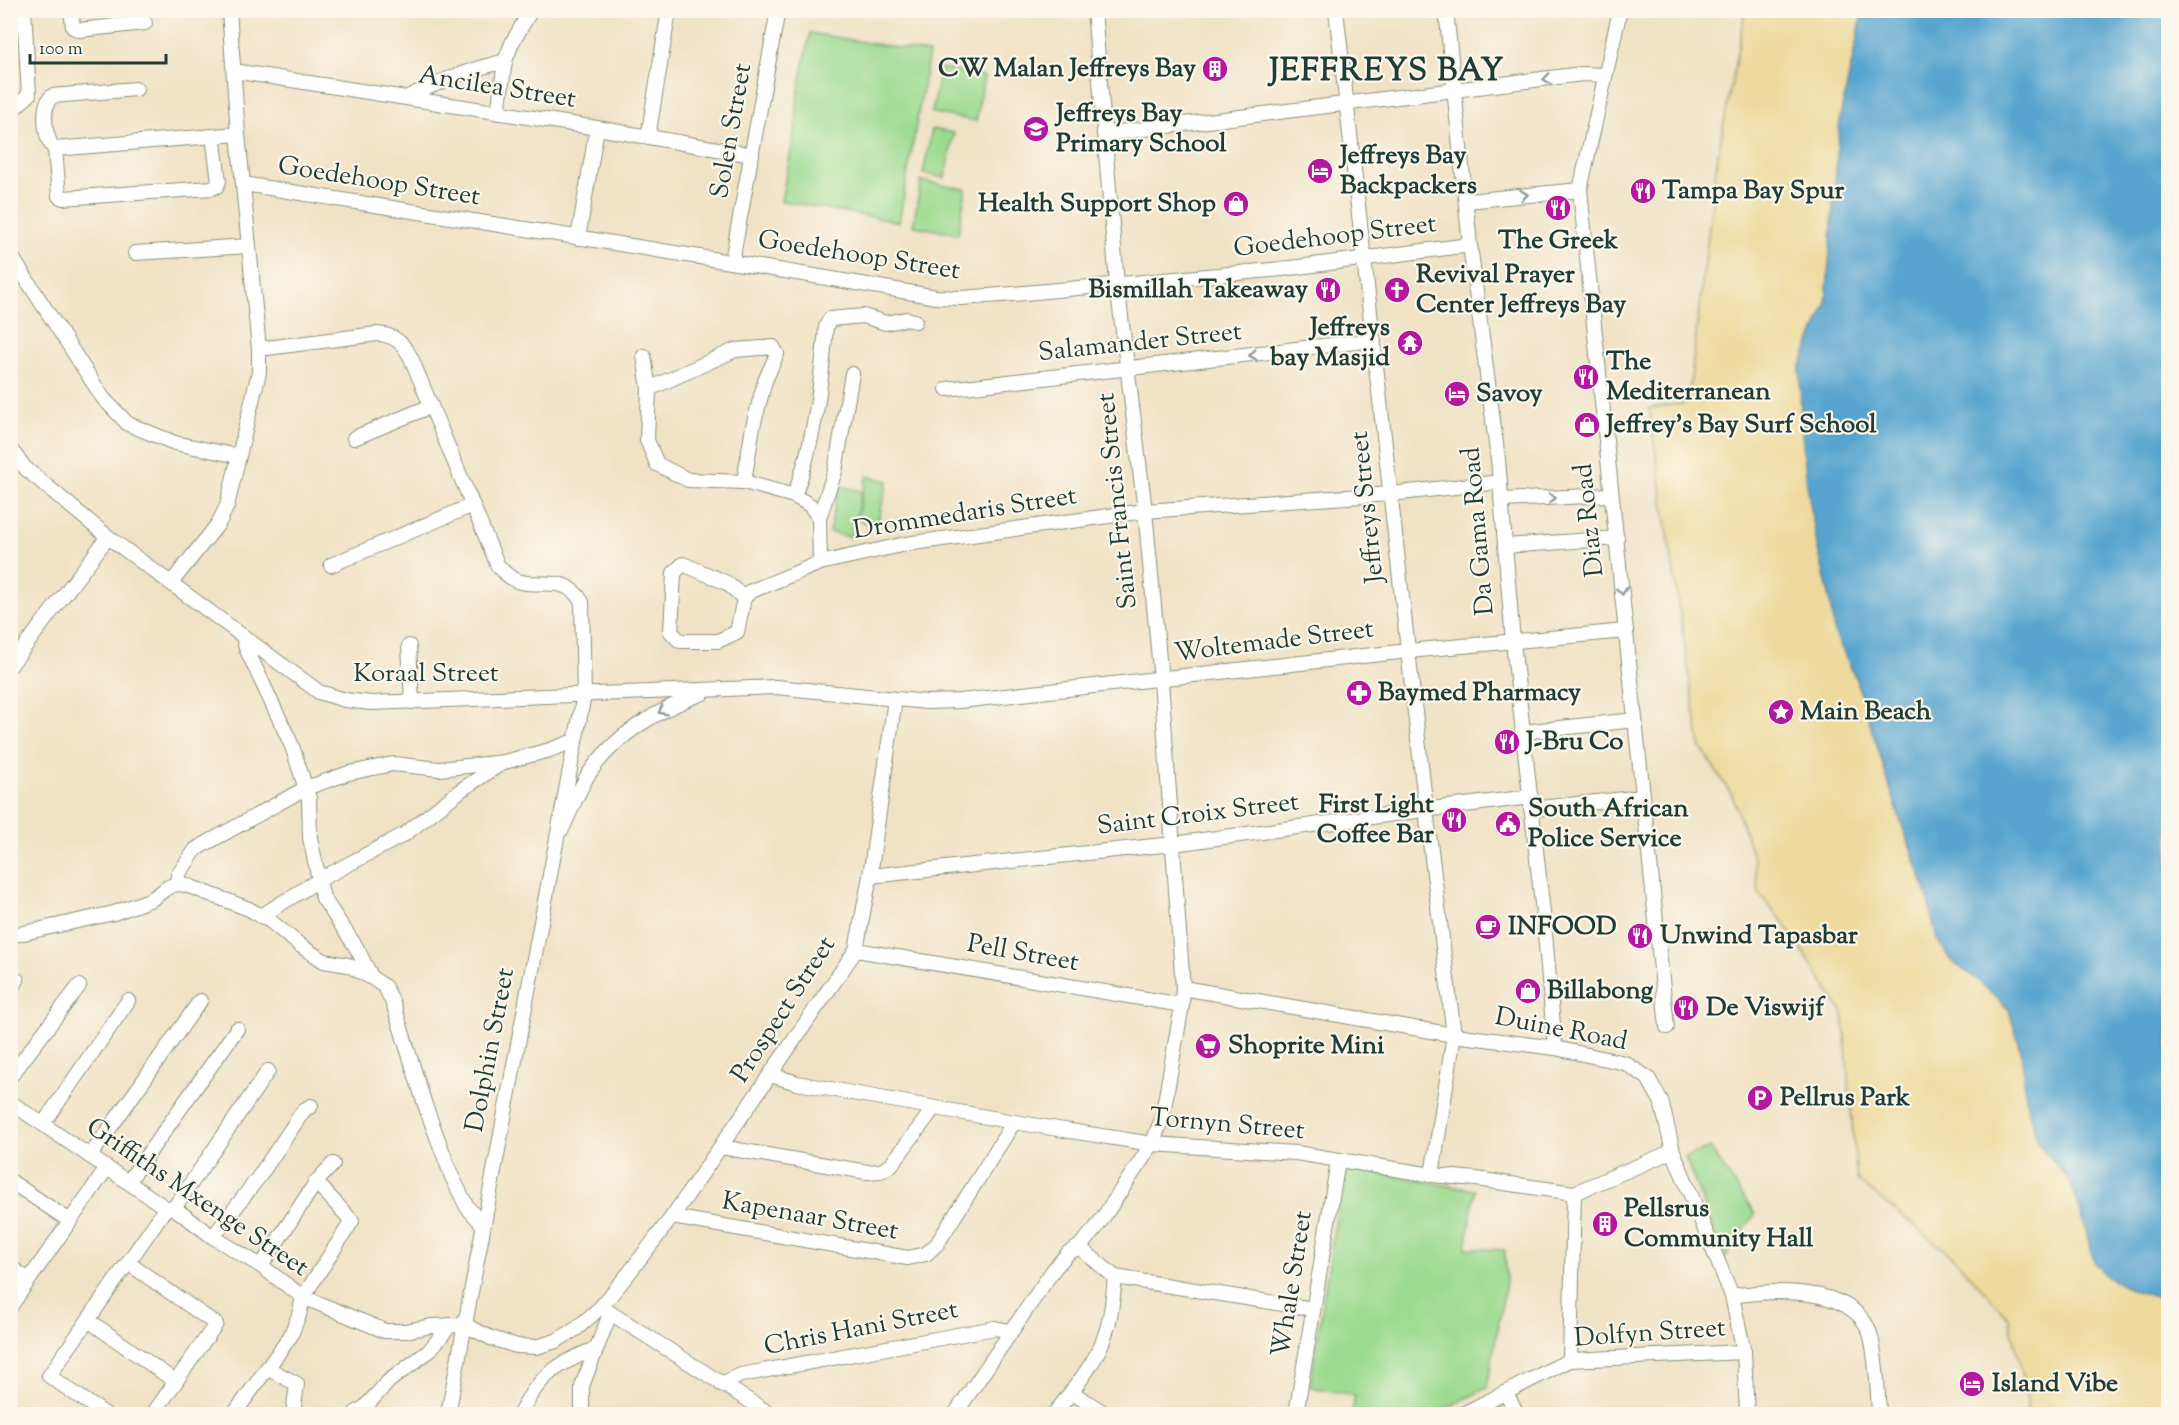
<svg xmlns="http://www.w3.org/2000/svg" width="2179" height="1425" font-family="'Sorts Mill Goudy',serif">
  <style>
    .green { fill: #9bda8f; stroke: #5d8c62; stroke-width: 1.5 }
    .sand { fill: #eeda9e; stroke: #868c69; stroke-width: 1.5 }
    .water { fill: #56a4cf; stroke: #3a7082; stroke-width: 1.5 }
    .lines { fill: none; stroke-linecap: round; stroke-linejoin: round }
    .minor-casing { stroke: #88907c; stroke-width: 16 }
    .minor { stroke: #fff; stroke-width: 14 }
    .oneway { stroke: #8f9e9a }
    .labels { text-anchor: middle; dominant-baseline: central; stroke-width: 4.5; stroke-linejoin: round; paint-order: stroke }
    .poi-label { font-size: 26px; font-weight: bold; fill: #1f3d34; stroke: #fbf7ec; text-anchor: start }
    .street-label { font-size: 26px; fill: #1f3d34; stroke: #fbf7ec }
    .district-label { font-size: 32px; font-weight: bold; letter-spacing: 1.5px; fill: #1f3d34; stroke: #fbf7ec }
  </style>
  <rect width="100%" height="100%" fill="#fbf7ec"/>
  <filter id="ink" filterUnits="userSpaceOnUse"><feTurbulence type="fractalNoise" baseFrequency=".0167" numOctaves="2"/><feDisplacementMap in="SourceGraphic" scale="12" xChannelSelector="R" yChannelSelector="G"/><feConvolveMatrix kernelMatrix="1 2 1 2 8 2 1 2 1" color-interpolation-filters="sRGB"/></filter>
  <filter id="wash" filterUnits="userSpaceOnUse"><feTurbulence type="fractalNoise" baseFrequency=".008" numOctaves="4" result="noise"/><feDisplacementMap in="SourceGraphic" scale="24" xChannelSelector="R" yChannelSelector="G"/><feGaussianBlur stdDeviation="1.35" result="paint"/><feColorMatrix in="noise" values="0 0 0 0 0 0 0 0 0 0 0 0 0 0 0 0 0 1.4 0 .05"/><feComposite in="paint" operator="in"/></filter>
  <g filter="url(#wash)">
    <rect width="100%" height="100%" fill="#f0e2c5"/>
    <g class="green">
      <path d="M810,33L929,53L899,222L781,201L796,126L798,94Z"/>
      <path d="M940,68L984,76L976,121L932,113Z"/>
      <path d="M932,129L954,133L945,178L923,174Z"/>
      <path d="M921,181L966,189L958,234L913,226Z"/>
      <path d="M867,476L888,481L877,525L856,520Z"/>
      <path d="M840,486L862,491L851,537L829,532Z"/>
      <path d="M1710,1148L1755,1214L1725,1258L1685,1157Z"/>
      <path d="M1353,1169L1475,1190L1466,1248L1505,1250L1506,1282L1487,1388L1434,1414H1352L1355,1395L1310,1387L1342,1178Z"/>
    </g>
    <path class="sand" d="M1745,11H1863L1840,118L1826,304L1800,368L1834,631L1856,679L1900,819L1925,887L1937,939L1951,961L1978,980L2009,1010L2021,1050L2027,1106L2039,1144L2070,1182L2080,1208L2094,1261L2107,1277L2130,1289L2168,1301V1414H2028L2023,1376L2009,1318L1952,1256L1857,1180L1843,1013L1785,924L1759,894L1754,859L1733,797L1700,746L1649,408L1688,403L1717,160Z"/>
    <path class="water" d="M1863,11H2168V1301L2130,1289L2107,1277L2094,1261L2080,1208L2070,1182L2039,1144L2027,1106L2021,1050L2009,1010L1978,980L1951,961L1937,939L1925,887L1900,819L1856,679L1834,631L1829,595L1817,545L1807,484L1801,422L1800,368L1826,304L1840,118Z"/>
  </g>
  <g filter="url(#ink)">
    <g class="lines">
      <g class="minor-casing">
        <g id="minor">
          <path d="M71,10L73,27L79,30L145,23"/>
          <path d="M1336,10L1426,810L1454,1035L1432,1175"/>
          <path d="M1446,10L1470,245L1498,459L1513,642L1544,922L1555,1048"/>
          <path d="M1620,10L1580,190L1667,1027"/>
          <path d="M234,71L597,128L752,155"/>
          <path d="M136,89L52,96C41,106 44,139 55,149L59,196L63,198L212,188L217,186L219,181L213,136"/>
          <path d="M406,98C437,82 471,69 505,61"/>
          <path d="M10,112L29,95L24,10"/>
          <path d="M498,113L505,61L512,43L531,10"/>
          <path d="M1104,134L1582,74L1605,75"/>
          <path d="M648,137L669,10"/>
          <path d="M55,149L238,134"/>
          <path d="M244,184C475,222 706,256 936,297L962,298L1014,294L1282,269L1470,245"/>
          <path d="M1467,201L1580,190"/>
          <path d="M578,238L597,128"/>
          <path d="M135,253L249,246"/>
          <path d="M10,254L103,398L128,424L175,443L238,456"/>
          <path d="M732,261L778,10"/>
          <path d="M259,349L377,334C395,335 403,343 411,358L498,566C504,572 509,578 517,581C543,589 565,573 582,602L584,695L448,1414"/>
          <path d="M644,356L649,389L647,440L657,464L688,480L744,482L794,496L810,505L819,518"/>
          <path d="M649,389L735,350L773,347L777,354L765,381L753,426L744,482"/>
          <path d="M947,389L1374,340"/>
          <path d="M354,438L431,406"/>
          <path d="M10,449L26,469L108,537L319,692L345,700L371,703L776,687L927,702L960,701L1408,651L1626,631"/>
          <path d="M794,496C815,442 821,384 826,327L830,319L863,316L886,323L906,319L915,321"/>
          <path d="M1502,500L1611,495"/>
          <path d="M1506,546L1617,538"/>
          <path d="M820,563L819,518L835,471L852,374"/>
          <path d="M331,565L473,505"/>
          <path d="M171,583L218,524L227,506L259,372V349L238,134L229,10"/>
          <path d="M744,598L727,583L683,564L674,573L671,632L680,641H718L737,632L744,598L749,592L820,563L906,544L1145,511L1391,494L1500,482"/>
          <path d="M243,636L246,648L292,746L309,798L310,838L323,898L356,947L372,978"/>
          <path d="M409,646L412,702"/>
          <path d="M10,666L108,537"/>
          <path d="M1522,732L1635,720"/>
          <path d="M1531,809L1643,797"/>
          <path d="M562,829C571,811 578,791 588,775C615,734 658,710 703,693"/>
          <path d="M870,876L1173,844L1431,809L1531,797"/>
          <path d="M177,884L178,875L196,849L306,788L349,773L393,764L439,769L504,762L550,750L574,741"/>
          <path d="M261,916L319,880L405,834L461,790L502,763"/>
          <path d="M10,936L114,913L152,899L168,887L177,884L186,885L249,909L270,921L301,946L324,961L348,965L372,978L385,987L393,1003L425,1105L452,1177L467,1207L483,1225"/>
          <path d="M856,950L1182,1005"/>
          <path d="M1183,988L1454,1035L1555,1048L1625,1063L1648,1078L1661,1101L1673,1151L1732,1296L1744,1352L1747,1414"/>
          <path d="M10,989L17,980"/>
          <path d="M771,1075L797,1083L1014,1122L1152,1144L1296,1153L1432,1175L1476,1179L1574,1193L1673,1151"/>
          <path d="M10,1077L79,986"/>
          <path d="M10,1102L166,1208H174L213,1237L261,1266L303,1297L385,1331H406L431,1326L465,1325L491,1338L517,1346L536,1347L556,1341L576,1329L601,1307L629,1273L672,1217L856,950L870,876L895,699"/>
          <path d="M43,1124L128,1001"/>
          <path d="M721,1147L867,1172L881,1171L891,1165L934,1108"/>
          <path d="M90,1156L200,1001"/>
          <path d="M10,1181L70,1221"/>
          <path d="M128,1182L237,1029"/>
          <path d="M174,1208L268,1071"/>
          <path d="M672,1217L908,1258L926,1254L937,1244L1014,1122"/>
          <path d="M213,1237L258,1178L304,1110L311,1106"/>
          <path d="M1079,1247L1115,1277L1313,1309"/>
          <path d="M128,1263L216,1324L153,1414"/>
          <path d="M261,1266L316,1182L333,1164"/>
          <path d="M10,1267L29,1280"/>
          <path d="M1732,1296C1771,1290 1846,1285 1868,1328C1876,1345 1878,1394 1879,1414"/>
          <path d="M10,1307L107,1168"/>
          <path d="M601,1307L770,1414"/>
          <path d="M88,1320L176,1382"/>
          <path d="M1570,1360L1574,1193"/>
          <path d="M267,1368L297,1384L293,1414"/>
          <path d="M721,1384L741,1375L995,1328L1010,1331"/>
          <path d="M1071,1392L1106,1414"/>
          <path d="M1506,1393L1517,1414"/>
          <path d="M105,1414L49,1376L166,1208"/>
          <path d="M234,1414L290,1337L299,1315L303,1297L352,1221L316,1182"/>
          <path d="M354,1414L365,1407L389,1381L429,1351L450,1325"/>
          <path d="M520,1414C537,1377 558,1363 595,1349"/>
          <path d="M582,1414V1386L610,1314"/>
          <path d="M955,1414L1054,1269L1068,1253L1079,1247L1096,1228L1152,1144L1162,1119L1182,1005L1183,988L1161,680L1145,511L1117,284L1094,10"/>
          <path d="M1054,1414C1073,1390 1097,1362 1106,1332C1112,1315 1113,1296 1115,1277"/>
          <path d="M1298,1414L1297,1408L1338,1161"/>
          <path d="M1463,1414L1570,1360L1744,1352"/>
        </g>
      </g>
      <use href="#minor" class="minor"/>
    </g>
    <defs><path id="oneway-chevron" d="M-2-3.5L2.5 0L-2 3.5" fill="none" stroke-width="1.6" stroke-linecap="round" stroke-linejoin="round" transform="scale(1.5)"/></defs>
    <g class="oneway">
      <use href="#oneway-chevron" transform="translate(1547 79) rotate(172)"/>
      <use href="#oneway-chevron" transform="translate(1524 195) rotate(-6)"/>
      <use href="#oneway-chevron" transform="translate(1253 355) rotate(174)"/>
      <use href="#oneway-chevron" transform="translate(1552 498) rotate(-2)"/>
      <use href="#oneway-chevron" transform="translate(1622 591) rotate(84)"/>
      <use href="#oneway-chevron" transform="translate(662 711) rotate(152)"/>
    </g>
  </g>
  <defs>
    <g id="building-disc" transform="scale(1.35)"><circle r="9.5" fill="#b5179e" stroke="#fbf7ec"/><path d="M-4-6H4V6H1V3H-1V6H-4ZM-2.5-4.3h1.7v1.8h-1.7ZM.8-4.3h1.7v1.8H.8ZM-2.5-1h1.7V.8h-1.7ZM.8-1h1.7V.8H.8Z" fill="#fff"/></g>
    <g id="school-disc" transform="scale(1.35)"><circle r="9.5" fill="#b5179e" stroke="#fbf7ec"/><path d="M0-5L7-2L0 1L-7-2ZM-4 1L0 2.5L4 1V4Q0 6-4 4Z" fill="#fff"/></g>
    <g id="hotel-disc" transform="scale(1.35)"><circle r="9.5" fill="#b5179e" stroke="#fbf7ec"/><path d="M-6-4.5h1.5V1H6V5H4.5V3h-9V5H-6ZM-4 0a1.8 1.8 0 1 1 3.6 0ZM.5 0V-2.5h3Q6-2.5 6 0Z" fill="#fff"/></g>
    <g id="restaurant-disc" transform="scale(1.35)"><circle r="9.5" fill="#b5179e" stroke="#fbf7ec"/><path d="M-5-6h1v4h1v-4h1v4h1v-4h1v5L-1.5 .5V6h-2V.5L-5-1ZM5-6V6H3V1.5H1.5Q1.5-4 5-6Z" fill="#fff"/></g>
    <g id="shop-disc" transform="scale(1.35)"><circle r="9.5" fill="#b5179e" stroke="#fbf7ec"/><path d="M-5-2.5h2.3a2.7 3.5 0 0 1 5.4 0H5L5.5 6h-11ZM-1.5-2.5h3a1.5 2.3 0 0 0-3 0Z" fill="#fff"/></g>
    <g id="church-disc" transform="scale(1.35)"><circle r="9.5" fill="#b5179e" stroke="#fbf7ec"/><path d="M-1.2-6h2.4v3.5h3.3v2.4h-3.3V6h-2.4V-.1h-3.3v-2.4h3.3Z" fill="#fff"/></g>
    <g id="temple-disc" transform="scale(1.35)"><circle r="9.5" fill="#b5179e" stroke="#fbf7ec"/><path d="M0-6L5-2H3V0L6.5 2.5H4V6H1.5V3h-3V6H-4V2.5H-6.5L-3 0V-2H-5Z" fill="#fff"/></g>
    <g id="pharmacy-disc" transform="scale(1.35)"><circle r="9.5" fill="#b5179e" stroke="#fbf7ec"/><path d="M-2-6h4v4h4v4h-4v4h-4v-4h-4v-4h4Z" fill="#fff"/></g>
    <g id="sight-disc" transform="scale(1.35)"><circle r="9.5" fill="#b5179e" stroke="#fbf7ec"/><path d="M0-6L1.8-2.2L6-1.7L2.9 1.2L3.7 5.4L0 3.3L-3.7 5.4L-2.9 1.2L-6-1.7L-1.8-2.2Z" fill="#fff"/></g>
    <g id="civic-disc" transform="scale(1.35)"><circle r="9.5" fill="#b5179e" stroke="#fbf7ec"/><path d="M-.6-6.5H3V-4.5H.6V-3L4-1V1h2V6H-6V1h2V-1L-.6-3ZM-1.2 2.5V6h2.4V2.5Z" fill="#fff"/></g>
    <g id="cafe-disc" transform="scale(1.35)"><circle r="9.5" fill="#b5179e" stroke="#fbf7ec"/><path d="M-5.5-4.5H6V0H3Q3 3.5 0 3.5H-2.5Q-5.5 3.5-5.5 0ZM3-3.2v2h1.7v-2ZM-6 4.5H4V6H-6Z" fill="#fff"/></g>
    <g id="supermarket-disc" transform="scale(1.35)"><circle r="9.5" fill="#b5179e" stroke="#fbf7ec"/><path d="M-6-5.5h2.5l.6 2H6L4.5 2H-2.5L-4.4-4H-6ZM-1.5 3.2a1.3 1.3 0 1 0 .1 0ZM3 3.2a1.3 1.3 0 1 0 .1 0Z" fill="#fff"/></g>
    <g id="parking-disc" transform="scale(1.35)"><circle r="9.5" fill="#b5179e" stroke="#fbf7ec"/><path d="M-3.5-5.5H1a3.5 3.5 0 0 1 0 7H-1V5.5H-3.5ZM-1-3.4V-.6H.8a1.4 1.4 0 0 0 0-2.8Z" fill="#fff"/></g>
  </defs>
  <g fill-rule="evenodd">
    <use href="#building-disc" x="1215" y="69"/>
    <use href="#school-disc" x="1036" y="129"/>
    <use href="#hotel-disc" x="1320" y="171"/>
    <use href="#restaurant-disc" x="1643" y="191"/>
    <use href="#shop-disc" x="1236" y="204"/>
    <use href="#restaurant-disc" x="1558" y="208"/>
    <use href="#restaurant-disc" x="1328" y="290"/>
    <use href="#church-disc" x="1397" y="290"/>
    <use href="#temple-disc" x="1410" y="343"/>
    <use href="#restaurant-disc" x="1586" y="377"/>
    <use href="#hotel-disc" x="1457" y="394"/>
    <use href="#shop-disc" x="1587" y="425"/>
    <use href="#pharmacy-disc" x="1359" y="693"/>
    <use href="#sight-disc" x="1781" y="712"/>
    <use href="#restaurant-disc" x="1507" y="742"/>
    <use href="#restaurant-disc" x="1454" y="820"/>
    <use href="#civic-disc" x="1508" y="824"/>
    <use href="#cafe-disc" x="1488" y="927"/>
    <use href="#restaurant-disc" x="1640" y="936"/>
    <use href="#shop-disc" x="1528" y="991"/>
    <use href="#restaurant-disc" x="1686" y="1008"/>
    <use href="#supermarket-disc" x="1208" y="1046"/>
    <use href="#parking-disc" x="1760" y="1098"/>
    <use href="#building-disc" x="1605" y="1224"/>
    <use href="#hotel-disc" x="1972" y="1384"/>
  </g>
  <g class="labels">
    <g class="poi-label">
      <text x="1196" y="69" text-anchor="end">CW Malan Jeffreys Bay</text>
      <text x="1056" y="114">Jeffreys Bay<tspan x="1056" dy="30">Primary School</tspan></text>
      <text x="1340" y="156">Jeffreys Bay<tspan x="1340" dy="30">Backpackers</tspan></text>
      <text x="1662" y="191">Tampa Bay Spur</text>
      <text x="1216" y="204" text-anchor="end">Health Support Shop</text>
      <text x="1558" y="241" text-anchor="middle">The Greek</text>
      <text x="1416" y="275">Revival Prayer<tspan x="1416" dy="30">Center Jeffreys Bay</tspan></text>
      <text x="1308" y="290" text-anchor="end">Bismillah Takeaway</text>
      <text x="1390" y="328" text-anchor="end">Jeffreys<tspan x="1390" dy="30">bay Masjid</tspan></text>
      <text x="1606" y="362">The<tspan x="1606" dy="30">Mediterranean</tspan></text>
      <text x="1476" y="394">Savoy</text>
      <text x="1606" y="425">Jeffrey's Bay Surf School</text>
      <text x="1378" y="693">Baymed Pharmacy</text>
      <text x="1800" y="712">Main Beach</text>
      <text x="1526" y="742">J-Bru Co</text>
      <text x="1434" y="805" text-anchor="end">First Light<tspan x="1434" dy="30">Coffee Bar</tspan></text>
      <text x="1528" y="809">South African<tspan x="1528" dy="30">Police Service</tspan></text>
      <text x="1508" y="927">INFOOD</text>
      <text x="1660" y="936">Unwind Tapasbar</text>
      <text x="1547" y="991">Billabong</text>
      <text x="1706" y="1008">De Viswijf</text>
      <text x="1228" y="1046">Shoprite Mini</text>
      <text x="1780" y="1098">Pellrus Park</text>
      <text x="1624" y="1209">Pellsrus<tspan x="1624" dy="30">Community Hall</tspan></text>
      <text x="1992" y="1384">Island Vibe</text>
    </g>
    <g class="street-label">
      <text transform="translate(497 88) rotate(9)">Ancilea Street</text>
      <text transform="translate(732 131) rotate(-80)">Solen Street</text>
      <text transform="translate(379 182) rotate(9)">Goedehoop Street</text>
      <text transform="translate(1335 237) rotate(-7)">Goedehoop Street</text>
      <text transform="translate(859 256) rotate(9)">Goedehoop Street</text>
      <text transform="translate(1140 343) rotate(-6)">Salamander Street</text>
      <text transform="translate(1118 501) rotate(-96)">Saint Francis Street</text>
      <text transform="translate(1368 507) rotate(-96)">Jeffreys Street</text>
      <text transform="translate(965 514) rotate(-9)">Drommedaris Street</text>
      <text transform="translate(1590 520) rotate(-96)">Diaz Road</text>
      <text transform="translate(1479 531) rotate(-95)">Da Gama Road</text>
      <text transform="translate(1274 642) rotate(-7)">Woltemade Street</text>
      <text x="426" y="674">Koraal Street</text>
      <text transform="translate(1198 815) rotate(-7)">Saint Croix Street</text>
      <text transform="translate(1023 954) rotate(10)">Pell Street</text>
      <text transform="translate(784 1010) rotate(-57)">Prospect Street</text>
      <text transform="translate(1561 1030) rotate(11)">Duine Road</text>
      <text transform="translate(491 1050) rotate(-79)">Dolphin Street</text>
      <text transform="translate(1227 1125) rotate(5)">Tornyn Street</text>
      <text transform="translate(197 1198) rotate(34)">Griffiths Mxenge Street</text>
      <text transform="translate(810 1217) rotate(10)">Kapenaar Street</text>
      <text transform="translate(1293 1284) rotate(-81)">Whale Street</text>
      <text transform="translate(861 1329) rotate(-11)">Chris Hani Street</text>
      <text transform="translate(1650 1334) rotate(-4)">Dolfyn Street</text>
    </g>
    <g class="district-label">
      <text x="1387" y="72">JEFFREYS BAY</text>
    </g>
  </g>
  <rect width="2179" height="1425" fill="none" stroke="#fbf7ec" stroke-width="36"/>
  <path d="M30 54v9h136v-9" fill="none" stroke="#1f3d34" stroke-width="3"/>
  <text x="39" y="54" font-size="18" fill="#1f3d34" stroke="#fbf7ec" stroke-width="4.5" paint-order="stroke">100 m</text>
</svg>
